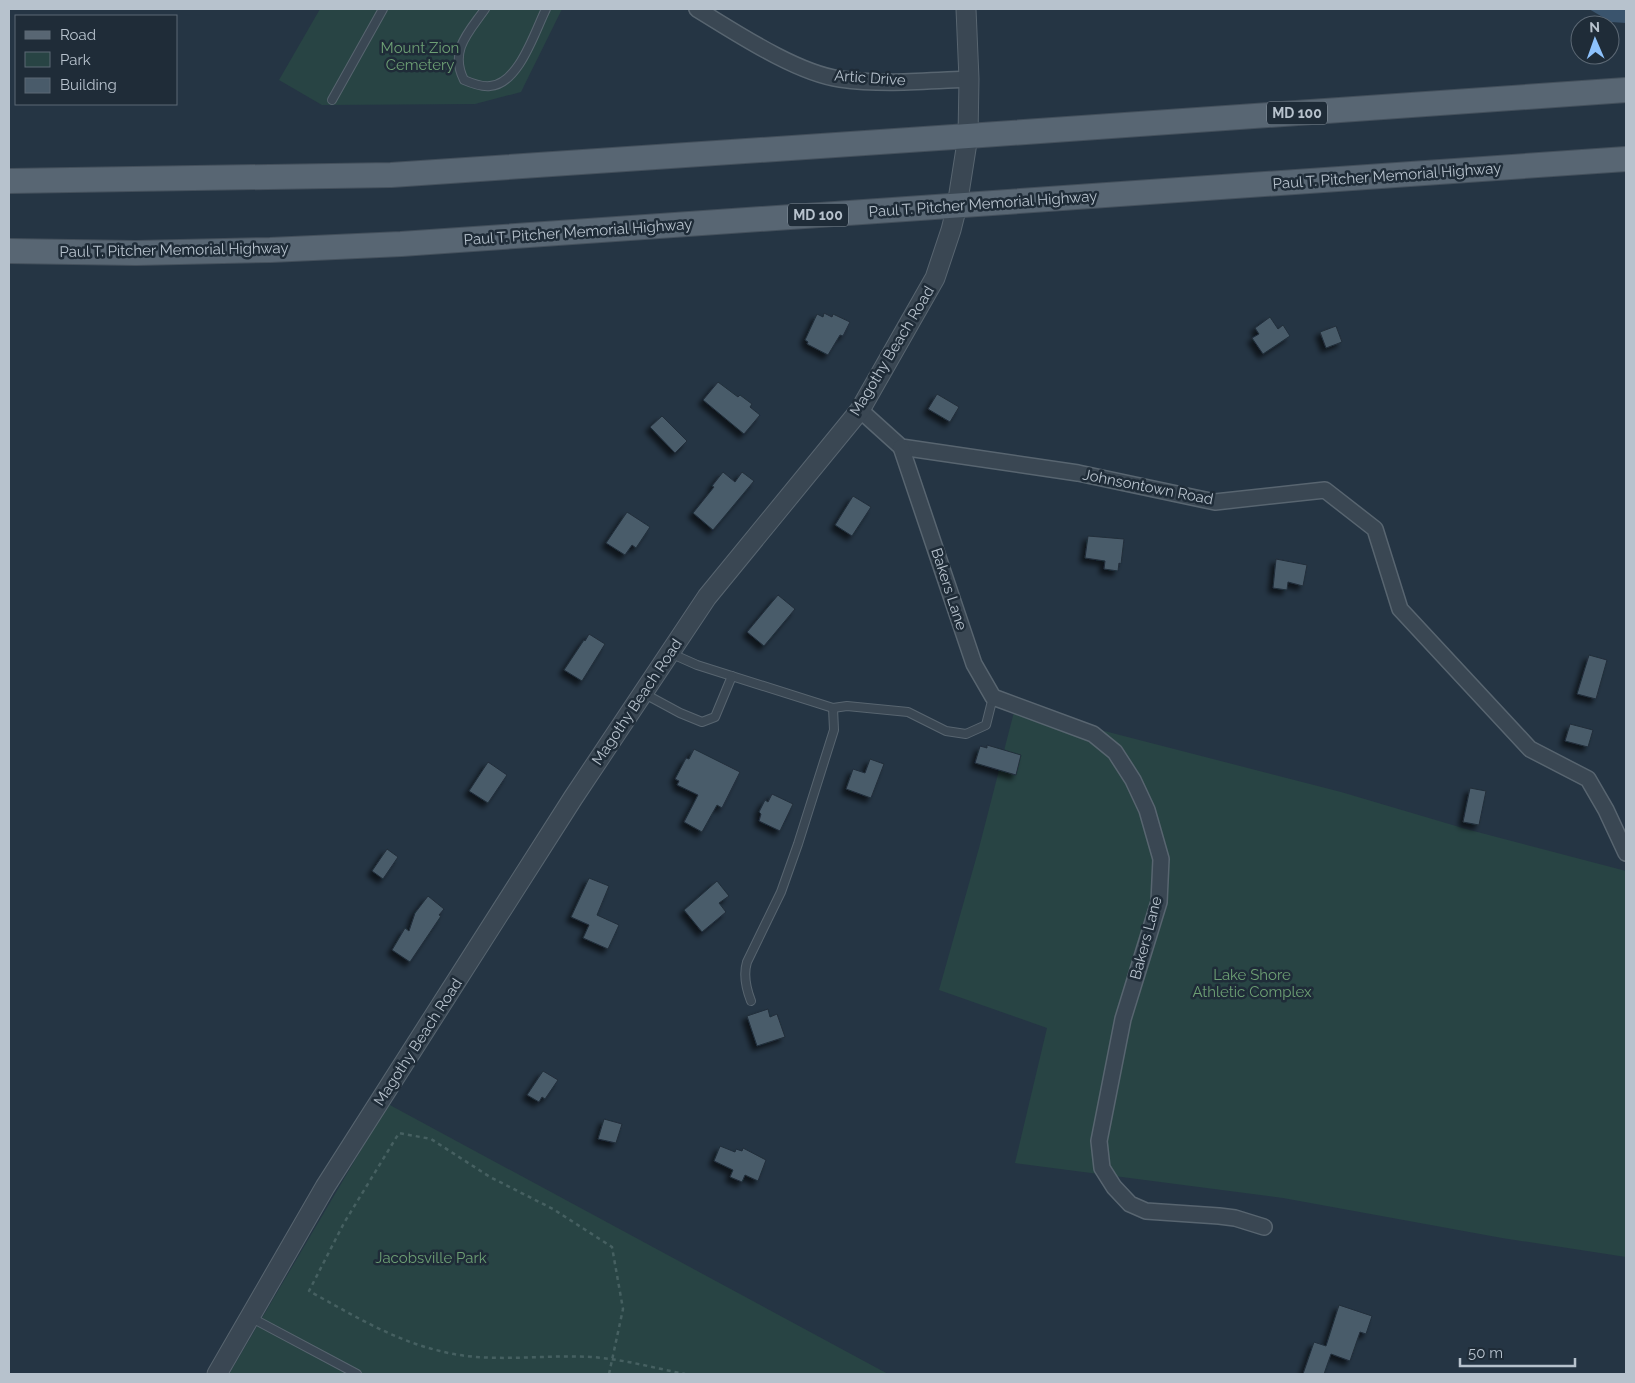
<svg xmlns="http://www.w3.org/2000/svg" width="1635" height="1383" font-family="Raleway,sans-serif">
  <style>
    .green { fill: #284444 }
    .water { fill: #3a546d }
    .building { fill: #495b6a; stroke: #212e3a; filter: url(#shadow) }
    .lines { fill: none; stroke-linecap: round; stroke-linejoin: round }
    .service-casing { stroke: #586570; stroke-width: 10 }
    .minor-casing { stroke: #586570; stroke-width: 18 }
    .tertiary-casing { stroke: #586570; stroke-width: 21 }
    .primary-casing { stroke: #44505c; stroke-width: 26 }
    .path { stroke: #466061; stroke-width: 2.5; stroke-dasharray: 4 4; stroke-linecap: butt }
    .service { stroke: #3a4753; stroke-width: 8 }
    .minor { stroke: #3a4753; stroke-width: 15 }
    .tertiary { stroke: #3a4753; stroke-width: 19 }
    .primary { stroke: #586673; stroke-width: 24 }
    .labels { text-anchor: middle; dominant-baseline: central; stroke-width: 5; stroke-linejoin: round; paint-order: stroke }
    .shield { fill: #1f2c38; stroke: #8995a0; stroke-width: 1 }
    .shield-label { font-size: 14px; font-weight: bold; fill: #b7c2cd }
    .park-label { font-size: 15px; fill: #6d9f74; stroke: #1f2c38 }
    .street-label { font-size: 15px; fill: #b7c2cd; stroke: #1f2c38 }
  </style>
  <defs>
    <filter id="shadow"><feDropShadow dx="-4.5" dy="4.5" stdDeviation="2.5" flood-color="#0009"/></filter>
  </defs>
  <rect width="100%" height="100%" fill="#253544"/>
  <g class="green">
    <path d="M320,9H562L521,92L475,104L322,105L279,80Z"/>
    <path d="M1015,708L1341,792L1466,829L1626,871V1257L1502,1238L1283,1198L1015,1163L1047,1028L939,990L979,848Z"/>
    <path d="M388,1104L888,1374H229Z"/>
  </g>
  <path class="water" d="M1589,9H1626V23L1611,22Z"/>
  <g class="building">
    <path d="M824,313L832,317L833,314L850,322L843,336L840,335L828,355L807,344L808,342L805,340L817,314L823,317Z"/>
    <path d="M1270,317L1278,329L1283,325L1290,336L1263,354L1252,338L1259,334L1255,328Z"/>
    <path d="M1336,326L1342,342L1326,348L1320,332Z"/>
    <path d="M718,382L738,397L740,395L752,404L750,407L760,415L744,434L703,400Z"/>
    <path d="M937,394L959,407L950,422L928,409Z"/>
    <path d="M662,416L687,441L675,453L650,427Z"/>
    <path d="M723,472L735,482L742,472L754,481L713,530L693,513L714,487L712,486Z"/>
    <path d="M853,496L871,507L852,536L835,525Z"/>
    <path d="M627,512L650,527L636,548L632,545L625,555L606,543Z"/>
    <path d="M1088,536L1124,539L1121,564L1119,563L1118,571L1104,569L1105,561L1085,558Z"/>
    <path d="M1276,559L1307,565L1303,586L1288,582L1287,590L1273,588Z"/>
    <path d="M778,595L795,609L764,646L747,632Z"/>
    <path d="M589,634L605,644L582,681L564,670L584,640L585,641Z"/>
    <path d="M1589,655L1607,660L1596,699L1577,694Z"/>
    <path d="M1570,724L1593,730L1588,747L1565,741Z"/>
    <path d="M987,745L1021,755L1016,775L975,763L980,746L987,748Z"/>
    <path d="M694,749L740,772L722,808L717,805L702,832L684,822L698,795L677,785L679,781L675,779L686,758L689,759Z"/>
    <path d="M870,759L884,764L871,798L846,789L853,769L865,773Z"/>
    <path d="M488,762L507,775L488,803L469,791Z"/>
    <path d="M1470,788L1486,791L1479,825L1463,822Z"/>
    <path d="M772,794L793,804L780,831L759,821L761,814L759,812L765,800L768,802Z"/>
    <path d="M387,849L398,857L383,879L372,871Z"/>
    <path d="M589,878L609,886L597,915L619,925L608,949L583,938L589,925L571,917Z"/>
    <path d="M717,881L729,896L719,903L726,912L702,932L684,910Z"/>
    <path d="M428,896L444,909L439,915L441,916L410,962L392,950L405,928L409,931L415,913Z"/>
    <path d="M768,1009L770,1017L777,1014L785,1037L757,1046L747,1016Z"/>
    <path d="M543,1071L558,1080L545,1099L542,1097L539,1102L527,1095Z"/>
    <path d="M604,1119L622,1124L616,1143L598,1139Z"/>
    <path d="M720,1146L735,1152L736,1149L742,1151L743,1148L766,1160L758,1181L745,1175L742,1182L730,1177L733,1170L714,1161Z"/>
    <path d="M1339,1305L1372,1316L1366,1334L1360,1332L1350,1361L1331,1354L1324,1374H1303L1314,1342L1326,1346Z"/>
  </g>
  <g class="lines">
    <g class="service-casing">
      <g id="service">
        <path d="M485,9C469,32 449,50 464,80C471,83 482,87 490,86C519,84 535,31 546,9"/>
        <path d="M332,100L383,9"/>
        <path d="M670,653L697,665L833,708L834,730L798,844L781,892L747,962C743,975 746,988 751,1001"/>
        <path d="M643,693L680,713L702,722L715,717L732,676"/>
        <path d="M833,708L847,706L908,712L946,731L966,734L986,725L993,697"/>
        <path d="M250,1317L357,1374"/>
      </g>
    </g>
    <g class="minor-casing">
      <g id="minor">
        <path d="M697,9C735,32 796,73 840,79C882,85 926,81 969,79"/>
        <path d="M860,410L901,447L1078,473L1215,502L1325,490L1375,529L1400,609L1530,749L1588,779L1606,810L1626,853"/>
        <path d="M901,447L974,664L993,697L1093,734L1115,752L1133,780L1147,810L1161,859L1159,902L1123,1019L1099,1141L1102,1168L1114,1187L1130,1204L1146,1211L1219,1216L1235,1218L1264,1227"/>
      </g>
    </g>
    <g class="tertiary-casing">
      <path id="tertiary" d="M217,1374L325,1187L573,798L707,597L860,410L935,278L951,230L957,206L968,136L969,79L966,9"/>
    </g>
    <g class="primary-casing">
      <g id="primary">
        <path d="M9,181L391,175L968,136L1626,90"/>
        <path d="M9,251L136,253L270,250L401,244L1626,159"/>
      </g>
    </g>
    <path class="path" d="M609,1374L623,1309L612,1247L553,1209L490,1177L431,1139L399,1133L344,1223L309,1291C351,1314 393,1340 440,1351C489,1364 541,1354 591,1357C623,1359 654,1368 685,1374"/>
    <use href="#service" class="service"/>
    <use href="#minor" class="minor"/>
    <use href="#tertiary" class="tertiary"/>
    <use href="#primary" class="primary"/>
  </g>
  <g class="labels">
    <g class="shield">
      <rect x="1267" y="101.5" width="60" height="23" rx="4"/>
      <rect x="788" y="203.5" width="60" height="23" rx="4"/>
    </g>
    <g class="shield-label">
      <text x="1297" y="113">MD 100</text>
      <text x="818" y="215">MD 100</text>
    </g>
    <g class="park-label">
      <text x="420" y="48">Mount Zion<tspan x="420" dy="17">Cemetery</tspan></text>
      <text x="1252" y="975">Lake Shore<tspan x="1252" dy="17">Athletic Complex</tspan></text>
      <text x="431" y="1258">Jacobsville Park</text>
    </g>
    <g class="street-label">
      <text transform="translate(870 78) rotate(4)">Artic Drive</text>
      <text transform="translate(1387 176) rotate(-4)">Paul T. Pitcher Memorial Highway</text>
      <text transform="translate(983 204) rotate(-4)">Paul T. Pitcher Memorial Highway</text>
      <text transform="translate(578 232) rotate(-4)">Paul T. Pitcher Memorial Highway</text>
      <text transform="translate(174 250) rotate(-1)">Paul T. Pitcher Memorial Highway</text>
      <text transform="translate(892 351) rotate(-59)">Magothy Beach Road</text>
      <text transform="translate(1148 487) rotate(11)">Johnsontown Road</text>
      <text transform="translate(949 589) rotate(72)">Bakers Lane</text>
      <text transform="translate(637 702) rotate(-56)">Magothy Beach Road</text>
      <text transform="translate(1146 938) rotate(-75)">Bakers Lane</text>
      <text transform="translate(418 1042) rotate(-57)">Magothy Beach Road</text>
    </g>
  </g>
  <rect width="1635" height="1383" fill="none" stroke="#b7c2cd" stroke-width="20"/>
  <rect x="15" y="15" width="162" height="90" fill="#1f2c38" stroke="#5c6874"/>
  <rect x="25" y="31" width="25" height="8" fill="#586673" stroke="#5c6874"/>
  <text x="60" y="40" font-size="15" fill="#b7c2cd">Road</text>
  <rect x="25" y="52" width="25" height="15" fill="#284444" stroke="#5c6874"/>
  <text x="60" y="65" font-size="15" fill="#b7c2cd">Park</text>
  <rect x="25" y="78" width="25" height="15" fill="#495b6a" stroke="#5c6874"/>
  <text x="60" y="90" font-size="15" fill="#b7c2cd">Building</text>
  <g transform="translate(1595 40) rotate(358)"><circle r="24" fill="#1f2c38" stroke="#5c6874"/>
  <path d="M0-4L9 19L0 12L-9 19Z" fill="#8dc2fc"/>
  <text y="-8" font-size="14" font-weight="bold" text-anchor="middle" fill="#b7c2cd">N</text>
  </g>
  <path d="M1460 1358v8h115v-8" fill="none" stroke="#b7c2cd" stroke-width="2.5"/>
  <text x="1468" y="1358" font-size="15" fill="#b7c2cd" stroke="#1f2c38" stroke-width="4" paint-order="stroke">50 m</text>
</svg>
